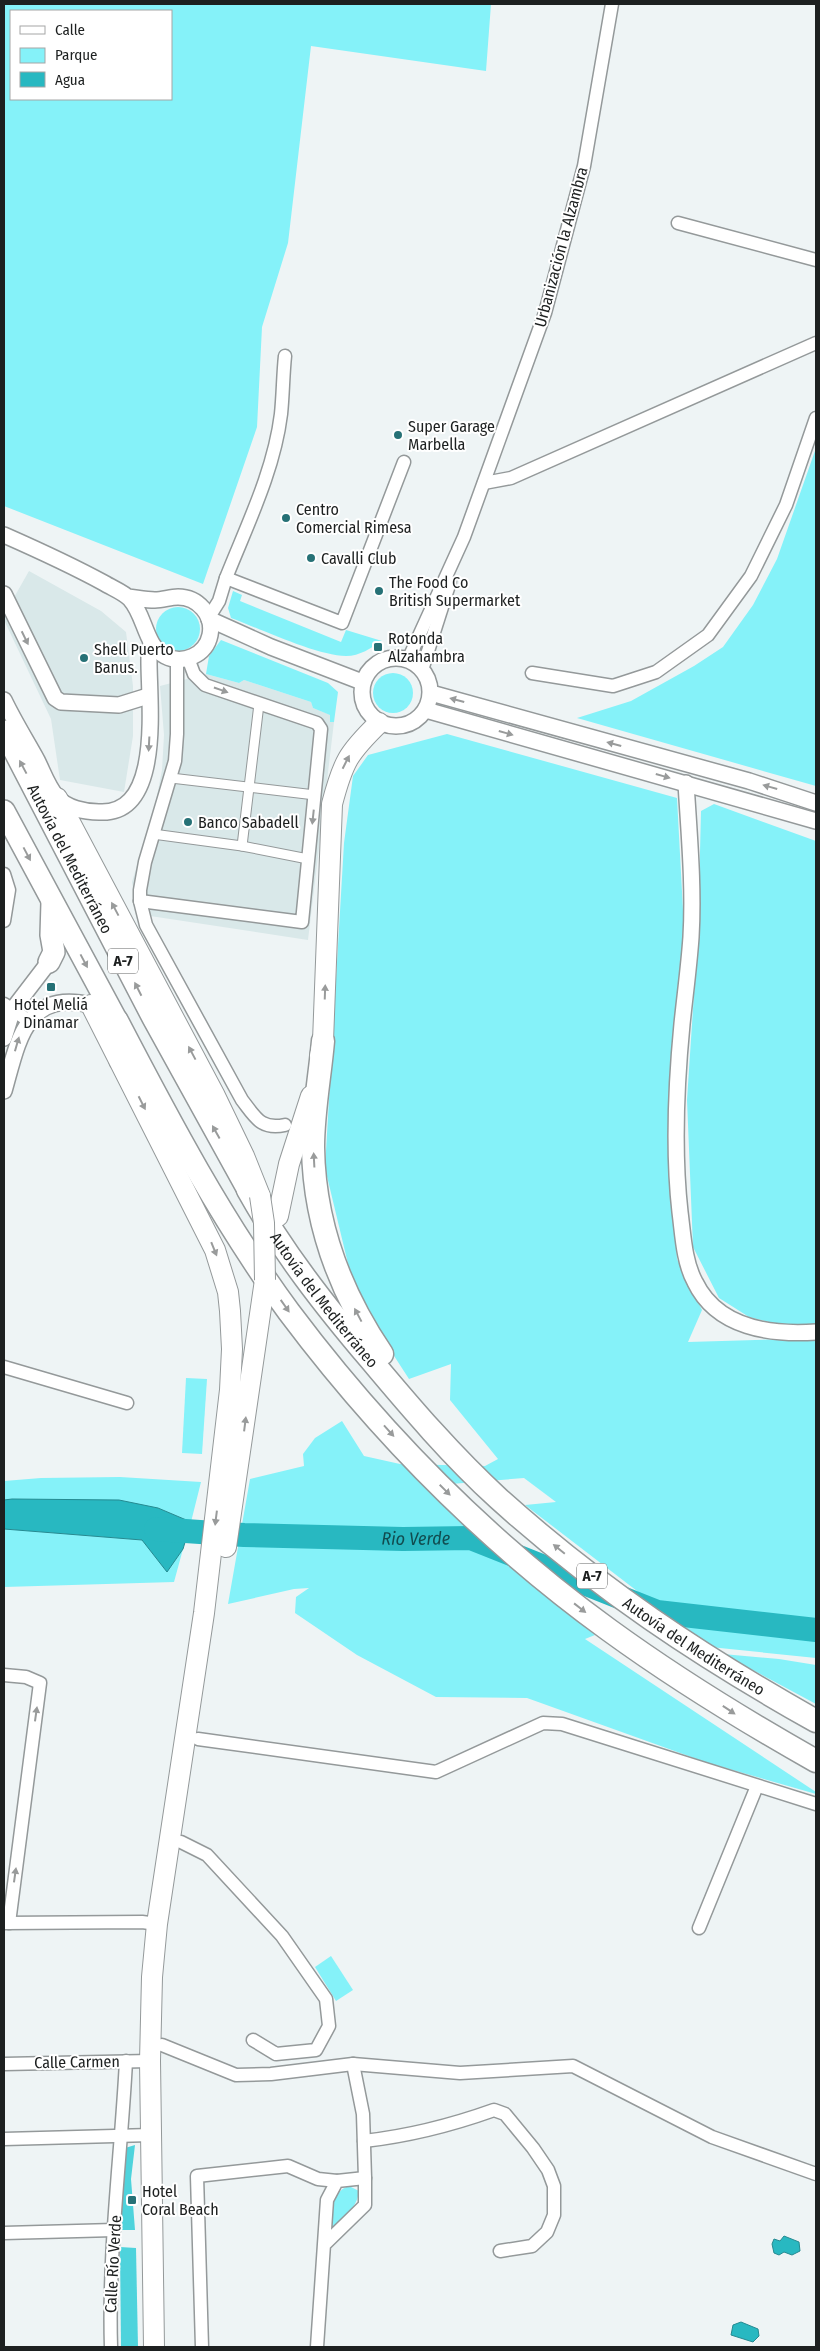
<svg xmlns="http://www.w3.org/2000/svg" width="820" height="2351" font-family="'Fira Sans Condensed',sans-serif">
  <style>
    .built { fill: #d9e8e9 }
    .green { fill: #85f2f9; fill-rule: evenodd }
    .forest { fill: #4ed3dc }
    .water { fill: #28b8c1; stroke: #258a91 }
    .lines { fill: none; stroke-linecap: round; stroke-linejoin: round }
    .river { stroke: #28b8c1; stroke-width: 24 }
    .pedestrian-casing { stroke: #94999a; stroke-width: 11 }
    .minor-casing { stroke: #94999a; stroke-width: 15 }
    .tertiary-casing { stroke: #94999a; stroke-width: 18 }
    .primary-casing { stroke: #94999a; stroke-width: 22 }
    .trunk-casing { stroke: #94999a; stroke-width: 24 }
    .motorway-casing { stroke: #94999a; stroke-width: 25 }
    .pedestrian { stroke: #fff; stroke-width: 9 }
    .minor { stroke: #fff; stroke-width: 12 }
    .tertiary { stroke: #fff; stroke-width: 15 }
    .primary { stroke: #fff; stroke-width: 20 }
    .trunk { stroke: #fff; stroke-width: 21 }
    .motorway { stroke: #fff; stroke-width: 22 }
    .primary-bridge-casing { stroke: #94999a; stroke-width: 22; stroke-linecap: butt }
    .primary-bridge { stroke: #fff; stroke-width: 20 }
    .oneway { fill: #999b9b }
    .poi-dot { fill: #267176; stroke: #fff; stroke-width: 2 }
    .labels { text-anchor: middle; dominant-baseline: central; stroke-width: 4; stroke-linejoin: round; paint-order: stroke }
    .shield { fill: #fff; stroke: #616363; stroke-width: 1 }
    .shield-label { font-size: 15px; font-weight: bold; fill: #1d2020 }
    .street-label { font-size: 16px; fill: #1d2020; stroke: #fff }
    .poi-label { font-size: 16px; fill: #1d2020; stroke: #fff; text-anchor: start }
    .water-label { font-size: 18px; font-style: italic; fill: #114c4f; stroke: #fff }
  </style>
  <rect width="100%" height="100%" fill="#eef4f5"/>
  <g class="built">
    <path d="M29,571L101,611L126,632L133,686V736L124,792L60,780L51,719L4,620V615Z"/>
    <path d="M206,674L239,683L244,680L311,702L313,708L331,715L330,722H334L308,940L137,914L132,882L155,806L162,770L164,735L160,686Z"/>
  </g>
  <g class="green">
    <path d="M4,4H491L486,71L311,46L288,243L262,327L257,427L203,584L4,506ZM11,11H171V99H11Z"/>
    <path d="M816,448V786L577,718L631,701L694,666L723,647L753,605L777,559Z"/>
    <path d="M233,591L242,595L240,601L341,642L346,630L382,641C371,648 360,656 346,656C317,656 261,629 231,618L228,608Z"/>
    <circle cx="178" cy="629" r="22"/>
    <path d="M221,640L328,683L338,692L334,722H330V715L313,708L311,702L244,680L239,683L206,674L209,656Z"/>
    <circle cx="393" cy="693" r="20"/>
    <path d="M447,734L677,798L685,948L675,1017L668,1127L677,1259L702,1310L688,1342L816,1338V1658L710,1647L525,1505L556,1502L524,1478L426,1486L490,1550L595,1635L585,1639L816,1792V1794L708,1763L527,1698L436,1697L357,1655L295,1613L296,1597L309,1588L294,1589L228,1604L250,1479L304,1466L303,1454L315,1438L342,1421L364,1456L400,1464L485,1466L498,1459L450,1400L451,1364L409,1379L356,1297L325,1168L344,843L353,776L368,755Z"/>
    <path d="M714,804L816,841V1326L790,1327L749,1317L719,1298L693,1247L687,1100L698,933L701,811Z"/>
    <path d="M186,1378L207,1379L202,1454L182,1453Z"/>
    <path d="M120,1477L201,1482L191,1522L158,1508L4,1500V1481L41,1478Z"/>
    <path d="M4,1529L143,1540L167,1571L183,1549L174,1582L4,1587Z"/>
    <path d="M723,1654L779,1659L816,1665V1704Z"/>
    <path d="M331,1956L353,1990L336,2001L315,1967Z"/>
    <path d="M349,2186L359,2191C357,2209 343,2217 333,2230L330,2229C332,2212 331,2192 349,2186Z"/>
  </g>
  <g class="forest">
    <path d="M135,2145L131,2179L135,2230H121L125,2148Z"/>
    <path d="M120,2247L136,2248L138,2347H121Z"/>
  </g>
  <g class="water">
    <path d="M12,1499L119,1500L158,1508L191,1522L183,1549L167,1572L142,1540L4,1529V1500Z"/>
    <path d="M784,2236L799,2242L800,2251L792,2255L784,2252L779,2255L774,2253L772,2244L774,2239L780,2241Z"/>
    <path d="M741,2322L758,2329L759,2336L753,2342L731,2335L733,2325Z"/>
  </g>
  <g class="lines">
    <path class="river" id="s1" d="M156,1529L244,1535L403,1539L471,1538L657,1612L816,1630"/>
    <g class="pedestrian-casing">
      <g id="pedestrian">
        <path d="M171,778L315,795"/>
        <path d="M153,834L242,846L308,859"/>
        <path d="M242,846L259,704"/>
      </g>
    </g>
    <g class="minor-casing">
      <g id="minor">
        <path d="M678,223L816,260"/>
        <path d="M285,356C283,375 283,395 281,414C274,471 247,525 226,578L342,623L404,462"/>
        <path d="M484,483L511,478L816,343"/>
        <path d="M209,617L219,601L226,578"/>
        <path d="M177,659V734L175,761L145,862L140,890V901L146,925L242,1100C256,1118 261,1130 285,1125"/>
        <path d="M408,660L464,537L545,313L584,166L612,4"/>
        <path d="M422,670L450,582"/>
        <path d="M532,673L613,686L656,672L708,635L751,576L786,505L816,418"/>
        <path d="M4,874L9,890L4,921"/>
        <path d="M140,901L302,922L321,729L317,723L205,685L194,674L188,658"/>
        <path d="M4,1004L29,1021"/>
        <path d="M4,1367L127,1403"/>
        <path d="M4,1675L26,1677L40,1683L9,1923"/>
        <path d="M198,1739L436,1772L543,1723L562,1724L816,1804"/>
        <path d="M181,1842L207,1855L282,1936L326,1999L329,2026L316,2050L276,2054L253,2040"/>
        <path d="M4,1923L142,1922L157,1924"/>
        <path d="M699,1928L757,1786"/>
        <path d="M162,2045L236,2075L271,2074L353,2064L460,2073L573,2066L712,2137L816,2174"/>
        <path d="M4,2064L150,2061"/>
        <path d="M353,2064L363,2114L365,2178"/>
        <path d="M4,2139L151,2135"/>
        <path d="M364,2141C409,2136 452,2125 494,2110L505,2114L533,2148L548,2170L554,2186V2215L547,2232L532,2246L500,2251"/>
        <path d="M4,2233L114,2230"/>
        <path d="M111,2347C108,2252 121,2157 126,2061"/>
        <path d="M202,2347L197,2176L288,2166L318,2179L337,2181"/>
        <path d="M317,2347L327,2200L337,2181L365,2178V2205L325,2244"/>
      </g>
    </g>
    <g class="tertiary-casing">
      <g id="tertiary">
        <path d="M4,535C38,550 71,565 104,583C112,588 123,592 130,599C145,615 145,646 165,656C183,665 206,655 210,635C214,615 198,597 178,597C170,597 163,600 155,600C146,600 137,598 128,597"/>
        <path d="M4,594L55,698L61,702L119,705L148,696"/>
        <path d="M209,619L271,647L362,682"/>
        <circle cx="396" cy="692" r="34"/>
        <path d="M431,693L749,781L816,803"/>
        <path d="M4,700C14,721 26,740 37,760C43,772 48,787 57,797C66,808 85,812 99,812C165,816 148,697 149,657L151,643"/>
        <path d="M426,710L816,821"/>
        <path d="M686,783C689,834 694,886 691,937C689,966 685,995 682,1024C676,1086 673,1150 680,1212C683,1235 684,1262 695,1282C717,1328 771,1335 816,1332"/>
        <path d="M4,1038L13,1009L49,962"/>
        <path d="M4,1091C18,1042 25,989 91,1005"/>
      </g>
    </g>
    <g class="primary-casing">
      <g id="primary">
        <path d="M57,798L215,1096L244,1156L260,1196"/>
        <path d="M91,1005L215,1250L228,1292L230,1311L232,1349L230,1390L204,1613L157,1924L152,1977L150,2061L154,2347"/>
        <path d="M320,1056L323,1041L332,804C343,762 348,753 379,723"/>
        <path d="M278,1216L289,1164L311,1096"/>
        <path d="M226,1547L265,1280"/>
      </g>
    </g>
    <g class="trunk-casing">
      <g id="trunk">
        <path id="s2" d="M4,731L153,1018L248,1190"/>
        <path d="M4,811L117,1021L120,1060"/>
        <path d="M49,962L54,952L51,935L52,902"/>
      </g>
    </g>
    <g class="motorway-casing">
      <g id="motorway">
        <path d="M117,1021C169,1121 222,1221 289,1312C379,1432 488,1542 609,1630C675,1678 745,1721 816,1761"/>
        <path d="M323,1041C320,1076 313,1112 313,1147C314,1222 340,1292 382,1354"/>
        <path id="s3" d="M248,1190C282,1251 325,1306 370,1359C411,1408 452,1456 499,1499C598,1588 700,1656 816,1721"/>
      </g>
    </g>
    <use href="#pedestrian" class="pedestrian"/>
    <use href="#minor" class="minor"/>
    <use href="#tertiary" class="tertiary"/>
    <use href="#primary" class="primary"/>
    <use href="#trunk" class="trunk"/>
    <use href="#motorway" class="motorway"/>
    <g class="primary-bridge-casing">
      <path id="primary-bridge" d="M260,1196L264,1223L265,1280"/>
    </g>
    <use href="#primary-bridge" class="primary-bridge"/>
  </g>
  <defs><path id="oneway-solid" d="M-6-.8H1V-3.2L6.5 0L1 3.2V.8H-6Z" transform="scale(1.25)"/></defs>
  <g class="oneway">
    <use href="#oneway-solid" transform="translate(25 638) rotate(64)"/>
    <use href="#oneway-solid" transform="translate(221 690) rotate(19)"/>
    <use href="#oneway-solid" transform="translate(457 700) rotate(-165)"/>
    <use href="#oneway-solid" transform="translate(506 733) rotate(16)"/>
    <use href="#oneway-solid" transform="translate(149 744) rotate(93)"/>
    <use href="#oneway-solid" transform="translate(614 744) rotate(-165)"/>
    <use href="#oneway-solid" transform="translate(346 762) rotate(-63)"/>
    <use href="#oneway-solid" transform="translate(23 767) rotate(-118)"/>
    <use href="#oneway-solid" transform="translate(663 776) rotate(16)"/>
    <use href="#oneway-solid" transform="translate(770 787) rotate(-164)"/>
    <use href="#oneway-solid" transform="translate(313 817) rotate(96)"/>
    <use href="#oneway-solid" transform="translate(27 854) rotate(62)"/>
    <use href="#oneway-solid" transform="translate(115 909) rotate(-118)"/>
    <use href="#oneway-solid" transform="translate(84 961) rotate(62)"/>
    <use href="#oneway-solid" transform="translate(138 989) rotate(-117)"/>
    <use href="#oneway-solid" transform="translate(325 992) rotate(-88)"/>
    <use href="#oneway-solid" transform="translate(17 1044) rotate(-74)"/>
    <use href="#oneway-solid" transform="translate(192 1053) rotate(-118)"/>
    <use href="#oneway-solid" transform="translate(142 1103) rotate(63)"/>
    <use href="#oneway-solid" transform="translate(216 1132) rotate(-119)"/>
    <use href="#oneway-solid" transform="translate(314 1160) rotate(-93)"/>
    <use href="#oneway-solid" transform="translate(214 1249) rotate(68)"/>
    <use href="#oneway-solid" transform="translate(285 1306) rotate(55)"/>
    <use href="#oneway-solid" transform="translate(358 1315) rotate(-118)"/>
    <use href="#oneway-solid" transform="translate(245 1424) rotate(-83)"/>
    <use href="#oneway-solid" transform="translate(389 1431) rotate(48)"/>
    <use href="#oneway-solid" transform="translate(445 1490) rotate(45)"/>
    <use href="#oneway-solid" transform="translate(216 1518) rotate(97)"/>
    <use href="#oneway-solid" transform="translate(559 1549) rotate(-141)"/>
    <use href="#oneway-solid" transform="translate(580 1608) rotate(38)"/>
    <use href="#oneway-solid" transform="translate(729 1710) rotate(34)"/>
    <use href="#oneway-solid" transform="translate(36 1714) rotate(-82)"/>
    <use href="#oneway-solid" transform="translate(15 1875) rotate(-82)"/>
  </g>
  <g class="poi-dot">
    <circle cx="398" cy="435" r="5"/>
    <circle cx="286" cy="518" r="5"/>
    <circle cx="311" cy="558" r="5"/>
    <circle cx="379" cy="591" r="5"/>
    <rect x="373" y="642" width="10" height="10" rx="2.5"/>
    <circle cx="84" cy="658" r="5"/>
    <circle cx="188" cy="822" r="5"/>
    <rect x="46" y="982" width="10" height="10" rx="2.5"/>
    <rect x="127" y="2195" width="10" height="10" rx="2.5"/>
  </g>
  <g class="labels">
    <g class="shield">
      <rect x="108" y="948.5" width="30" height="25" rx="4"/>
      <rect x="577" y="1563.5" width="30" height="25" rx="4"/>
    </g>
    <g class="shield-label">
      <text x="123" y="961">A-7</text>
      <text x="592" y="1576">A-7</text>
    </g>
    <g class="street-label">
      <text transform="translate(561 247) rotate(-75)">Urbanización la Alzambra</text>
      <text stroke="none"><textPath href="#s2" startOffset="144">Autovía del Mediterráneo</textPath></text>
      <text stroke="none"><textPath href="#s3" startOffset="134">Autovía del Mediterráneo</textPath></text>
      <text stroke="none"><textPath href="#s3" startOffset="644">Autovía del Mediterráneo</textPath></text>
      <text transform="translate(77 2062) rotate(-1)">Calle Carmen</text>
      <text transform="translate(113 2264) rotate(-87)">Calle Río Verde</text>
    </g>
    <g class="poi-label">
      <text x="408" y="426">Super Garage<tspan x="408" dy="18">Marbella</tspan></text>
      <text x="296" y="509">Centro<tspan x="296" dy="18">Comercial Rimesa</tspan></text>
      <text x="321" y="558">Cavalli Club</text>
      <text x="389" y="582">The Food Co<tspan x="389" dy="18">British Supermarket</tspan></text>
      <text x="388" y="638">Rotonda<tspan x="388" dy="18">Alzahambra</tspan></text>
      <text x="94" y="649">Shell Puerto<tspan x="94" dy="18">Banus.</tspan></text>
      <text x="198" y="822">Banco Sabadell</text>
      <text x="51" y="1004" text-anchor="middle">Hotel Meliá<tspan x="51" dy="18">Dinamar</tspan></text>
      <text x="142" y="2191">Hotel<tspan x="142" dy="18">Coral Beach</tspan></text>
    </g>
    <g class="water-label">
      <text stroke="none"><textPath href="#s1" startOffset="260">Rio Verde</textPath></text>
    </g>
  </g>
  <rect width="820" height="2351" fill="none" stroke="#1d2020" stroke-width="10"/>
  <rect x="10" y="10" width="162" height="90" fill="#ffffff" stroke="#a5a6a6"/>
  <rect x="20" y="26" width="25" height="8" fill="#ffffff" stroke="#a5a6a6"/>
  <text x="55" y="35" font-size="15" fill="#1d2020">Calle</text>
  <rect x="20" y="48" width="25" height="15" fill="#85f2f9" stroke="#a5a6a6"/>
  <text x="55" y="60" font-size="15" fill="#1d2020">Parque</text>
  <rect x="20" y="72" width="25" height="15" fill="#28b8c1" stroke="#a5a6a6"/>
  <text x="55" y="85" font-size="15" fill="#1d2020">Agua</text>
</svg>
